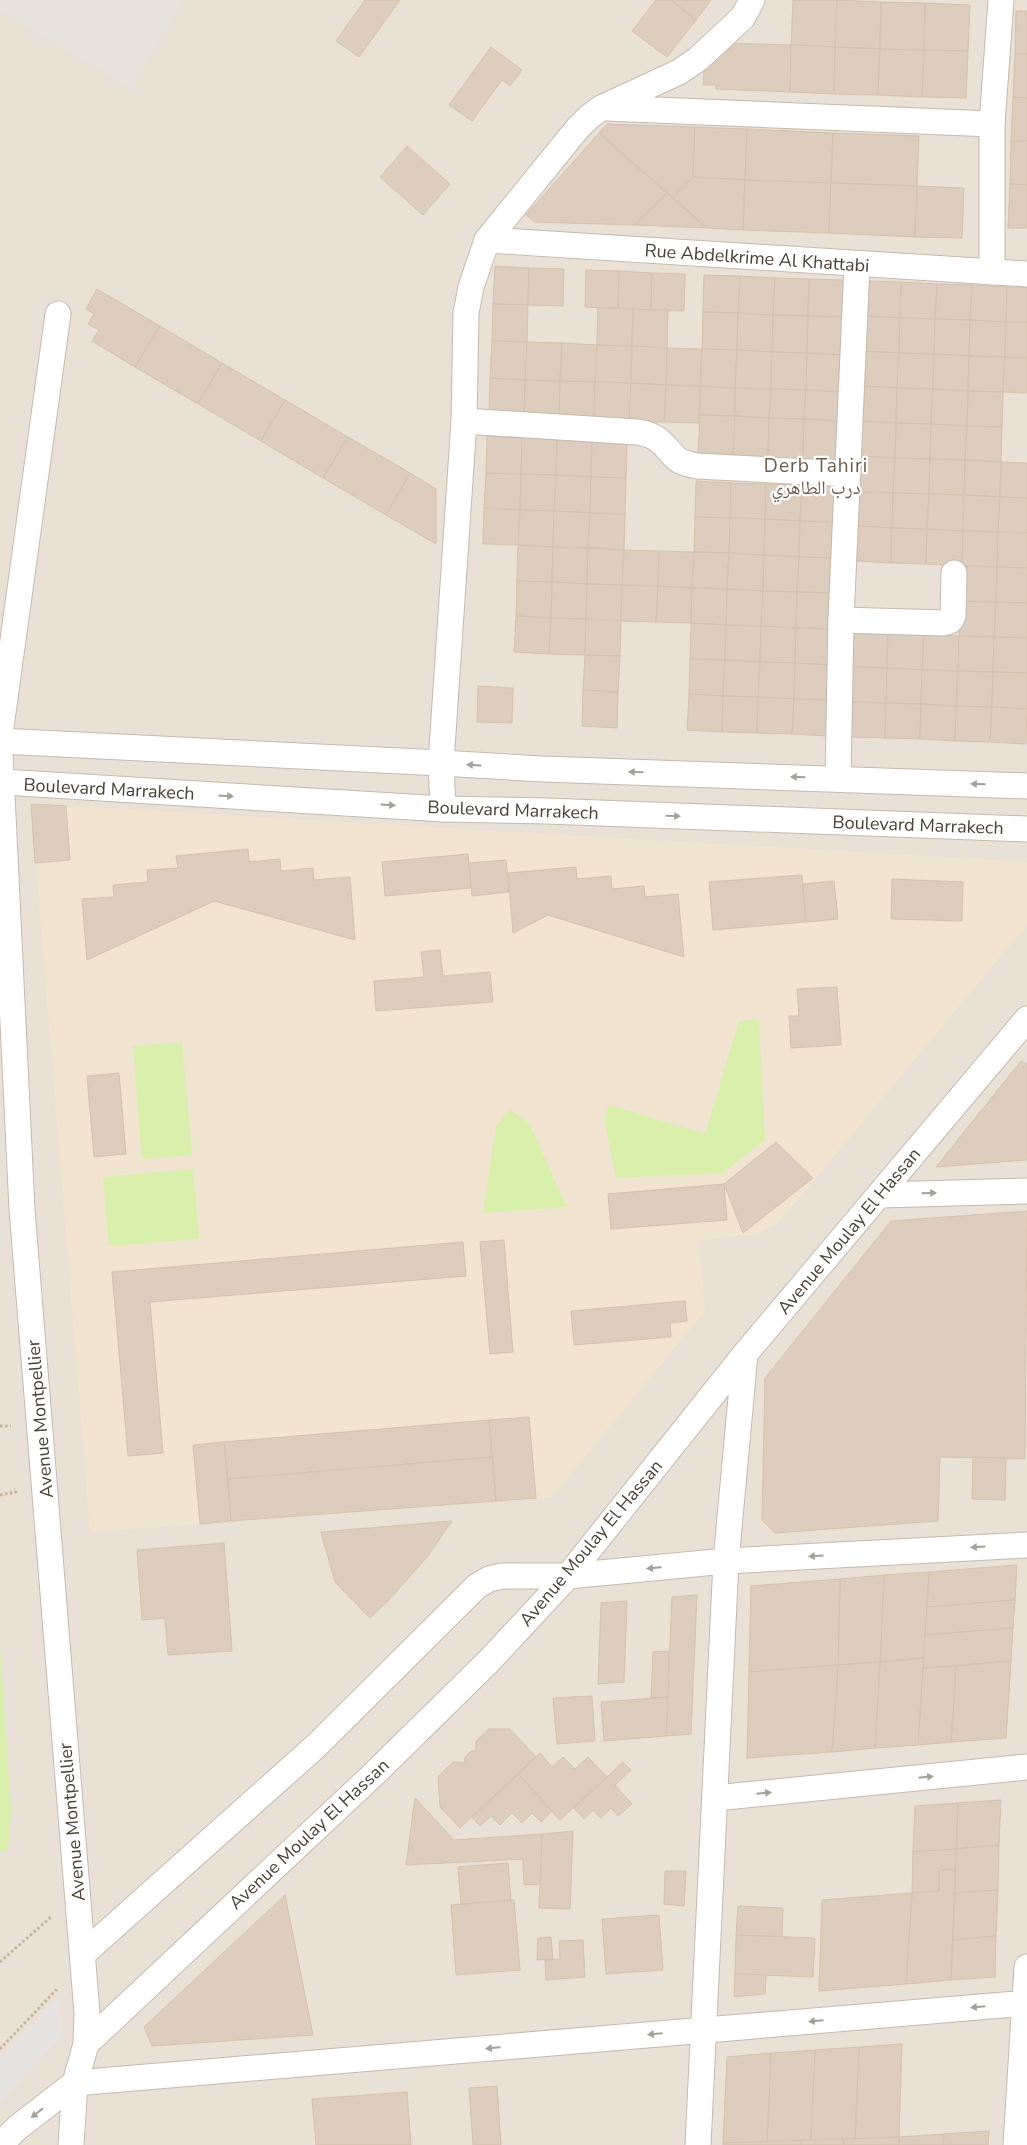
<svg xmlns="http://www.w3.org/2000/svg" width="1027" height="2145" font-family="'Nunito Sans','Noto Naskh Arabic',sans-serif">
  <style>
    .residential { fill: #eae1d6 }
    .industrial { fill: #e8e2dd }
    .education { fill: #f1e4d1 }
    .green { fill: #d9efac }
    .parking { fill: #e7e3e0 }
    .building { fill: #dccdbf; stroke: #d5c1ae }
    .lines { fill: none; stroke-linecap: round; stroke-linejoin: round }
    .minor-casing { stroke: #c6baac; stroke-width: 27 }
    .path { stroke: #c6b199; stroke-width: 3; stroke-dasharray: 2.5 2.5; stroke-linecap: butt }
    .minor { stroke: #fff; stroke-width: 25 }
    .oneway { fill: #a4a09a }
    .labels { text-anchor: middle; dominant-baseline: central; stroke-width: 4.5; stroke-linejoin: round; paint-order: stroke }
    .street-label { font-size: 18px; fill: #4a4036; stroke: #fff }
    .neighbourhood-label { font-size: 19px; letter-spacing: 1px; fill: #6f5c4b; stroke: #fff }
  </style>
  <rect width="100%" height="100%" fill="#f6f0e8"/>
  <rect class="residential" x="0" y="0" width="1027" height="2145"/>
  <path class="industrial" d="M0,0H183L131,88L0,11Z"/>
  <path class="education" d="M31,804L1027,862V925L779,1222L758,1234L699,1240L705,1311L552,1497L90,1532Z"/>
  <g class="green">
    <path d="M759,1020L765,1140L722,1173L616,1178L605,1123L608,1106H613L705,1134L739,1021Z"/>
    <path d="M182,1042L192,1155L142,1159L133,1046Z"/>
    <path d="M510,1110L529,1123L567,1207L483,1213L496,1126Z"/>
    <path d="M193,1169L199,1239L109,1246L103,1177Z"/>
    <path d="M0,1644L11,1809L8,1850L0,1852Z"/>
  </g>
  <path class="parking" d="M59,1995L62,2032L59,2040L0,2102V2057Z"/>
  <g class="building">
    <path d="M365,0H400L359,57L336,41Z"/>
    <path d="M656,0H671L696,20L667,57L632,31Z"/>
    <path d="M671,0H711L696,20Z"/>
    <path d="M793,0H837L835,47L791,45Z"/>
    <path d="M837,0L881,2L880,49L835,47Z"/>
    <path d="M881,2L925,3L924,50L880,49Z"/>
    <path d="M925,3L970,5L968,51L924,50Z"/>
    <path d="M1016,11H1027V54H1015Z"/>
    <path d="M726,43L791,45L790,92L716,89V85H703L704,70Z"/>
    <path d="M791,45L835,47L834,94L790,92Z"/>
    <path d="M491,47L522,70L510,86L502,80L472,121L449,105Z"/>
    <path d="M835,47L880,49L878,95L834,94Z"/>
    <path d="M880,49L924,50L922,97L878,95Z"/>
    <path d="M924,50L968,51L966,98L922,97Z"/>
    <path d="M1015,54H1027V98L1013,97Z"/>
    <path d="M1013,97L1027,98V141H1011Z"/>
    <path d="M607,124L695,127L693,177L673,198L599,133Z"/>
    <path d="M695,127L747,129L745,180L693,177Z"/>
    <path d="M747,129L833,133L831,183L745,180Z"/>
    <path d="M599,133L667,193L634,225L535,222L526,215Z"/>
    <path d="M833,133L919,136L917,186L831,183Z"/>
    <path d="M1011,141H1027V185L1010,184Z"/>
    <path d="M407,146L450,184L423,215L380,177Z"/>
    <path d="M693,177L745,180L743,230L707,228L673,198Z"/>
    <path d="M745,180L831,183L829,233L743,230Z"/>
    <path d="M831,183L917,186L915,237L829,233Z"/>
    <path d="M1010,184L1027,185V228H1008Z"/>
    <path d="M917,186L964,188L962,238L915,237Z"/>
    <path d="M667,193L673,198L707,228L634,225Z"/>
    <path d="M495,266L529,268L528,305L493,304Z"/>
    <path d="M529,268L564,269L563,306L528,305Z"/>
    <path d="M586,270L619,271L618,309L585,307Z"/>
    <path d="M619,271L652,273L651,310L618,309Z"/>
    <path d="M652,273L685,274L684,311L651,310Z"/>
    <path d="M704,275L740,276L738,313L703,312Z"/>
    <path d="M740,276L775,278L773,315L738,313Z"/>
    <path d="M775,278L809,279L808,316L773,315Z"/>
    <path d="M809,279L844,280L843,317L808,316Z"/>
    <path d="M866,281L901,282L900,318L865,316Z"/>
    <path d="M901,282L937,284L935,319L900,318Z"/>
    <path d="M937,284L972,285L970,320L935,319Z"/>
    <path d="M972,285L1007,287L1006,322L970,320Z"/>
    <path d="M1007,287H1027V322H1006Z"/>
    <path d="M97,289L160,326L135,367L92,341L99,330L88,324L94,314L86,309Z"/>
    <path d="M493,304L528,305L527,342L492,341Z"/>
    <path d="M598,308L633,309L632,346L597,345Z"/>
    <path d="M633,309L668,310L667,348L632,346Z"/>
    <path d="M703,312L738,313L737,350L702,349Z"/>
    <path d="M738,313L773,315L772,352L737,350Z"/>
    <path d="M773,315L808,316L807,353L772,352Z"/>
    <path d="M808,316L843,317L842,355L807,353Z"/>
    <path d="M865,316L900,318L899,353L863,351Z"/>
    <path d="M900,318L935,319L934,354L899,353Z"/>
    <path d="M935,319L970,320L969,356L934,354Z"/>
    <path d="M970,320L1006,322L1005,357L969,356Z"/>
    <path d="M1006,322H1027V358L1005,357Z"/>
    <path d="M160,326L222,363L198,404L135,367Z"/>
    <path d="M492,341L527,342L525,380L490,378Z"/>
    <path d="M527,342L562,343L560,381L525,380Z"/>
    <path d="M562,343L597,345L595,382L560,381Z"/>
    <path d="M597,345L632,346L631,383L595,382Z"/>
    <path d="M632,346L667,348L666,385L631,383Z"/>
    <path d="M667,348L702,349L700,386L666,385Z"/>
    <path d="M702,349L737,350L735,388L700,386Z"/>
    <path d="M737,350L772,352L771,389L735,388Z"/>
    <path d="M863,351L899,353L897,388L862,386Z"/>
    <path d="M772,352L807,353L806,390L771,389Z"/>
    <path d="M807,353L842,355L840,392L806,390Z"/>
    <path d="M899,353L934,354L933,389L897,388Z"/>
    <path d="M934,354L969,356L968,391L933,389Z"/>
    <path d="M969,356L1005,357L1003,392L968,391Z"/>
    <path d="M1005,357L1027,358V393L1003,392Z"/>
    <path d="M222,363L285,400L261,441L198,404Z"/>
    <path d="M490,378L525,380L524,417L489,415Z"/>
    <path d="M525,380L560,381L559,418L524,417Z"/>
    <path d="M560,381L595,382L594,419L559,418Z"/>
    <path d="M595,382L631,383L629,421L594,419Z"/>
    <path d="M631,383L666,385L664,422L629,421Z"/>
    <path d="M666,385L700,386L699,423L664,422Z"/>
    <path d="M700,386L735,388V416L700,415Z"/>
    <path d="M862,386L897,388L896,423L861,421Z"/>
    <path d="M735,388L771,389L769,418L735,416Z"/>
    <path d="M897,388L933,389L931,424L896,423Z"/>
    <path d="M771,389L806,390L804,419L769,418Z"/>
    <path d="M933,389L968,391L967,426L931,424Z"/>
    <path d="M806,390L840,392V421L804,419Z"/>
    <path d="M968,391L1003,392L1002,427L967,426Z"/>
    <path d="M285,400L348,437L323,478L261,441Z"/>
    <path d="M700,415L735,416L733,456L698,455Z"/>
    <path d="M735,416L769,418L768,457L733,456Z"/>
    <path d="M769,418L804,419L803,459L768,457Z"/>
    <path d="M804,419L840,421L838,460L803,459Z"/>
    <path d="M861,421L896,423L895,458L860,456Z"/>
    <path d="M896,423L931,424L930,459L895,458Z"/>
    <path d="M931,424L967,426L965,460L930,459Z"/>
    <path d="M967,426L1002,427L1001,462L965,460Z"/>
    <path d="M487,436L522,438L521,474L486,473Z"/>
    <path d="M348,437L410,473L386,515L323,478Z"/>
    <path d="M522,438L557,439L556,475L521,474Z"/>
    <path d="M557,439L592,441L591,477L556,475Z"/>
    <path d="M592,441L627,442L626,478L591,477Z"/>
    <path d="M860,456L895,458L893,493L858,492Z"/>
    <path d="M895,458L930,459L929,494L893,493Z"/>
    <path d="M930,459L965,460L964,495L929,494Z"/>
    <path d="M965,460L1001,462L1000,497L964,495Z"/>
    <path d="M1001,462L1027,463V498L1000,497Z"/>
    <path d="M410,473L436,489V544L386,515Z"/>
    <path d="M486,473L521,474L520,510L484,508Z"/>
    <path d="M521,474L556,475L554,511L520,510Z"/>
    <path d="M556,475L591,477L590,513L554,511Z"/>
    <path d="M591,477L626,478L625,514L590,513Z"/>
    <path d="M696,481L731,483L730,518L695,517Z"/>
    <path d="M731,483L766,484L765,519L730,518Z"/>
    <path d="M766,484L802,485L800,521L765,519Z"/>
    <path d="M802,485L837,487L835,522L800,521Z"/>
    <path d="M858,492L893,493L892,528L857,526Z"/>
    <path d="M893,493L929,494L927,529L892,528Z"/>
    <path d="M929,494L964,495L963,531L927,529Z"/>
    <path d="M964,495L1000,497L998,532L963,531Z"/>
    <path d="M1000,497L1027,498V533L998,532Z"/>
    <path d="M484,508L520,510L518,545L483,544Z"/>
    <path d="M520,510L554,511L553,547L518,545Z"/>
    <path d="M554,511L590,513L588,548L553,547Z"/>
    <path d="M590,513L625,514L624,550L588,548Z"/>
    <path d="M695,517L730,518L729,553L694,552Z"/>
    <path d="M730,518L765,519L764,555L729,553Z"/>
    <path d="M765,519L800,521L799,557L764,555Z"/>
    <path d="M800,521L835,522L834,558L799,557Z"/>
    <path d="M857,526L892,528L891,563L856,561Z"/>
    <path d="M892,528L927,529L926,564L891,563Z"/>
    <path d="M927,529L963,531L962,566L926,564Z"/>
    <path d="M963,531L998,532L997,567L962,566Z"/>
    <path d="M998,532L1027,533V568L997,567Z"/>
    <path d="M518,545L553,547L552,582L517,581Z"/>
    <path d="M553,547L588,548L587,584L552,582Z"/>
    <path d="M588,548L624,550L622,585L587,584Z"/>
    <path d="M624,550L659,551L658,586L622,585Z"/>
    <path d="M659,551L694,552L692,588L658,586Z"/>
    <path d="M694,552L729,553L727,589L692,588Z"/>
    <path d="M729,553L764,555L763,591L727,589Z"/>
    <path d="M764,555L799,557L797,592L763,591Z"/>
    <path d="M799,557L834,558L833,593L797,592Z"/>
    <path d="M962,566L997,567L996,602L960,601Z"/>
    <path d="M997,567L1027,568V603L996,602Z"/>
    <path d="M517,581L552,582L551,618L516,616Z"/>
    <path d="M552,582L587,584L586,619L551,618Z"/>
    <path d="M587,584L622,585L621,621L586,619Z"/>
    <path d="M622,585L658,586L656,622L621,621Z"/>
    <path d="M658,586L692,588L691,623L656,622Z"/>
    <path d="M692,588L727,589L726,625L691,623Z"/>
    <path d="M727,589L763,591L761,626L726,625Z"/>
    <path d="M763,591L797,592L796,628L761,626Z"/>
    <path d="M797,592L833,593L831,629L796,628Z"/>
    <path d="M960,601L996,602L994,637L959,636Z"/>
    <path d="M996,602L1027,603V638L994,637Z"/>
    <path d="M516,616L551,618L549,654L514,652Z"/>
    <path d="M551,618L586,619L585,655L549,654Z"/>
    <path d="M586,619L621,621L620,656L585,655Z"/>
    <path d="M691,623L726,625L725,660L690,659Z"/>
    <path d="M726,625L761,626L760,662L725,660Z"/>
    <path d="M761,626L796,628L795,663L760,662Z"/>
    <path d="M796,628L831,629L830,665L795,663Z"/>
    <path d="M853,632L888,633L887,668L852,667Z"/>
    <path d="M888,633L924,634L922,670L887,668Z"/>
    <path d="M924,634L959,636L958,671L922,670Z"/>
    <path d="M959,636L994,637L993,672L958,671Z"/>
    <path d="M994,637L1027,638V673L993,672Z"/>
    <path d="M585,655L620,656L618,692L583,690Z"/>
    <path d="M690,659L725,660L723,696L689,694Z"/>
    <path d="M725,660L760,662L758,697L723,696Z"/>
    <path d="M760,662L795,663L794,699L758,697Z"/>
    <path d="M795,663L830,665L829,700L794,699Z"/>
    <path d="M852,667L887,668L886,703L850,702Z"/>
    <path d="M887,668L922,670L921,704L886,703Z"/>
    <path d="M922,670L958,671L956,706L921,704Z"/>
    <path d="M958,671L993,672L992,707L956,706Z"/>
    <path d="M993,672L1027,673V709L992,707Z"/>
    <path d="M478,686L513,688L512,723L477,722Z"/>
    <path d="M583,690L618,692L617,728L582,726Z"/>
    <path d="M689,694L723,696L722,732L687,730Z"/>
    <path d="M723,696L758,697L757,733L722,732Z"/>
    <path d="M758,697L794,699L792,734L757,733Z"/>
    <path d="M794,699L829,700L828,736L792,734Z"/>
    <path d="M850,702L886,703L885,738L849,737Z"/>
    <path d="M886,703L921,704L920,739L885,738Z"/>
    <path d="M921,704L956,706L955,741L920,739Z"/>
    <path d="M956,706L992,707L990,742L955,741Z"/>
    <path d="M992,707L1027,709L1026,744L990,742Z"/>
    <path d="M31,804L66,806L70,860L35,863Z"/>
    <path d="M248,849L249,862L280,859L281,871L313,868L314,880L350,877L355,940L214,901L87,960L82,899L114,897L113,885L148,882L147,870L178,868L176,856Z"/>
    <path d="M468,854L471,888L385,896L382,862Z"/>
    <path d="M506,860L509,892L472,896L469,863Z"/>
    <path d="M576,867L577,879L611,876L612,889L644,886L645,897L678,894L684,957L548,915L513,933L508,873Z"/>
    <path d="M802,875L806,922L713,930L709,882Z"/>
    <path d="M892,879L963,882L962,921L891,919Z"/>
    <path d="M834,881L838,919L806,922L803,884Z"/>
    <path d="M440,950L443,976L490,972L493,1002L376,1011L374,981L424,977L421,952Z"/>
    <path d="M837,987L841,1045L791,1048L789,1016H799L797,989Z"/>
    <path d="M1021,1061L1027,1064V1160L936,1167Z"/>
    <path d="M119,1073L126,1154L94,1157L87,1076Z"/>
    <path d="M776,1142L813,1178L743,1233L724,1184Z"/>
    <path d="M724,1184L727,1220L611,1229L608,1194Z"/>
    <path d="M1027,1211L1025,1459L940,1457L938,1521L775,1533L762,1520L765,1378L891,1221Z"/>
    <path d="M504,1240L513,1352L490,1354L480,1242Z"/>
    <path d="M463,1242L466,1276L150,1302L163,1453L128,1456L112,1272Z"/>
    <path d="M685,1301L687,1321L670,1323L671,1337L574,1345L571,1311Z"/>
    <path d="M529,1417L536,1498L496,1501L489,1420Z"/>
    <path d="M489,1420L492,1457L228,1479L224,1442Z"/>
    <path d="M224,1442L231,1521L200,1524L193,1445Z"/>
    <path d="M492,1457L496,1501L231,1521L228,1479Z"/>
    <path d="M973,1457L1006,1458L1005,1500L972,1499Z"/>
    <path d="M452,1521L427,1557L387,1602L370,1618L335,1582L321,1532Z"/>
    <path d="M224,1543L232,1651L168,1655L165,1618L142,1620L137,1550Z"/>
    <path d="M1017,1565L1015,1600L927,1607L929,1572Z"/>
    <path d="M929,1572L924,1658L880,1662L884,1575Z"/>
    <path d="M884,1575L880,1662L838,1665L840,1579Z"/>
    <path d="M840,1579L838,1665L749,1672L751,1586Z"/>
    <path d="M697,1595L691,1734L666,1736L672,1597Z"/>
    <path d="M1015,1600L1013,1628L925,1635L927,1607Z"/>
    <path d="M627,1601L624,1682L598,1684L601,1603Z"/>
    <path d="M1013,1628L1011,1661L923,1668L925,1635Z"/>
    <path d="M669,1651L668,1697L651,1698L653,1652Z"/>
    <path d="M924,1658L918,1745L875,1748L880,1662Z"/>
    <path d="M1011,1661L1006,1738L951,1742L956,1666Z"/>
    <path d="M880,1662L875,1748L832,1752L838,1665Z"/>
    <path d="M838,1665L832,1752L747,1758L749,1672Z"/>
    <path d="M956,1666L951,1742L918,1745L923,1668Z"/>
    <path d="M592,1696L595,1741L557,1744L553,1698Z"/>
    <path d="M668,1697L666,1736L604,1741L601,1702Z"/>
    <path d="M489,1729H510L536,1757L460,1828L440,1807L438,1777L453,1762L465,1763V1757L471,1751H476V1741Z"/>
    <path d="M540,1753L552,1767L563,1757L575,1769L588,1757L607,1777L560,1820L518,1774Z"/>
    <path d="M623,1762L631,1770L615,1785L632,1804L618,1816L611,1808L601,1818L593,1810L584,1819L574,1808Z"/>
    <path d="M518,1774L552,1811L541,1822L532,1813L522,1823L512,1813L500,1825L491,1816L480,1826L472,1817Z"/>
    <path d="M415,1798L454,1840L542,1834L541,1884L524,1885L523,1859L406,1865Z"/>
    <path d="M1001,1800L999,1845L956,1849L958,1803Z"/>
    <path d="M958,1803L956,1849L913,1852L915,1806Z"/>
    <path d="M573,1831L570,1909L539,1908L542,1834Z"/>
    <path d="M999,1845L998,1890L955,1893L956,1849Z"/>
    <path d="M956,1849L955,1869L939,1870V1891L912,1893L913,1852Z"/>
    <path d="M508,1863L511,1901L461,1904L458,1867Z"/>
    <path d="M955,1869L951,1980L906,1984L912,1893L939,1891V1870Z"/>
    <path d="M665,1871H686L684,1906L664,1904Z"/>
    <path d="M998,1890L996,1936L953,1940L955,1893Z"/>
    <path d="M912,1893L906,1984L819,1991L822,1900Z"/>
    <path d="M285,1895L313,2035L152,2046L144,2027Z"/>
    <path d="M514,1900L520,1970L456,1975L451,1905Z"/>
    <path d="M738,1906L783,1908L782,1937L736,1935Z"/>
    <path d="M659,1915L663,1970L606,1974L602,1919Z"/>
    <path d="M736,1935L815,1938L813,1977L735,1974Z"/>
    <path d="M996,1936L995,1977L951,1980L953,1940Z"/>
    <path d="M551,1937L553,1959L537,1960L538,1938Z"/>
    <path d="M583,1940L585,1977L546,1980L545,1960L560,1959L559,1941Z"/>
    <path d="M735,1974L766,1975L765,1994L734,1997Z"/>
    <path d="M902,2044L899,2137L855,2139L859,2047Z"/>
    <path d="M859,2047L855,2139L811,2140L815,2050Z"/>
    <path d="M815,2050L811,2140L767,2142L771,2053Z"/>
    <path d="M771,2053L767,2142L723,2143L727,2057Z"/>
    <path d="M497,2086L501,2145H473L469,2088Z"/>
    <path d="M407,2092L411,2145H316L312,2099Z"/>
    <path d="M989,2131L988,2145H943L944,2134Z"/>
    <path d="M944,2134L943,2145H899V2137Z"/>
    <path d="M899,2137V2145H844L843,2139Z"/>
    <path d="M843,2139L844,2145H801V2140Z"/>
    <path d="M801,2140V2145H723V2143Z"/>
  </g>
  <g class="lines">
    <g class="minor-casing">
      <g id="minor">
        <path d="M607,108L992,124"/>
        <path d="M487,240L1027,274"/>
        <path d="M992,272V124L1001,0"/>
        <path d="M464,421L637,432C646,433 655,436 662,443C676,457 674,462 697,466L848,474"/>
        <path d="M841,620L944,623L950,621L953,616L954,573"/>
        <path d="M0,734L58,314"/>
        <path d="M0,741L441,763L543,769L1027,786"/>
        <path d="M0,753L22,1210L87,2013L86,2044L75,2083L71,2145"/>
        <path d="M838,778L841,620L857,265"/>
        <path d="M0,780L3,782L443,809L547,811L1027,829"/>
        <path d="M443,809L441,763L464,421L466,313L471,287L487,240L577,129L589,117L601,108L679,72L698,59L743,17L752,0"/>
        <path d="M880,1195L1027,1191"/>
        <path d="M715,1798L1027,1767"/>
        <path d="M83,1954L316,1746L477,1586L489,1579L502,1576H568L726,1561L1027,1545"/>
        <path d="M86,2044L375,1773L489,1661L568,1576L745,1354L1027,1019"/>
        <path d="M0,2145L17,2128L75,2083L1027,2003"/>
        <path d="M698,2145L726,1561L745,1354"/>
        <path d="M1016,2145L1027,1967"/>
      </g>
    </g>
    <g class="path">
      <path d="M0,1426H11"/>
      <path d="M0,1495L16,1492L15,1488"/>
      <path d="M0,1962L51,1917"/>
      <path d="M0,2049L58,1988"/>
    </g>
    <use href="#minor" class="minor"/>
  </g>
  <defs><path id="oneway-solid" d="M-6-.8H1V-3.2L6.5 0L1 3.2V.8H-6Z" transform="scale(1.25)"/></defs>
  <g class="oneway">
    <use href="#oneway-solid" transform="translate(474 765) rotate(-176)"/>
    <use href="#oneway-solid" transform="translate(636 772) rotate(-178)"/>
    <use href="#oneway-solid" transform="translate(798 777) rotate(-178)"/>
    <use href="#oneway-solid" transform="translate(978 784) rotate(-178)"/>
    <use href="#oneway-solid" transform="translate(226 796) rotate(3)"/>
    <use href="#oneway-solid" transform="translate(388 805) rotate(3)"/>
    <use href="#oneway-solid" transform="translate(673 816) rotate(2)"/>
    <use href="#oneway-solid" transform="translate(929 1193) rotate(-2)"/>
    <use href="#oneway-solid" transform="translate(978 1547) rotate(177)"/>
    <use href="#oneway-solid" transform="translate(816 1556) rotate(177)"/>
    <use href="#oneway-solid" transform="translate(654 1568) rotate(175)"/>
    <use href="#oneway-solid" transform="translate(926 1777) rotate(-6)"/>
    <use href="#oneway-solid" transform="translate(764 1793) rotate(-6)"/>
    <use href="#oneway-solid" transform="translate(978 2007) rotate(175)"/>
    <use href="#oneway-solid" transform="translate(816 2021) rotate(175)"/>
    <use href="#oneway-solid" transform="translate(655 2034) rotate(175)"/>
    <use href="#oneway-solid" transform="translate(493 2048) rotate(175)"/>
    <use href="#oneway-solid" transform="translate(37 2113) rotate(142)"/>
  </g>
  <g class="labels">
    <g class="street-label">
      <text transform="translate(757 258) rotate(4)">Rue Abdelkrime Al Khattabi</text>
      <text transform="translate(109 789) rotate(3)">Boulevard Marrakech</text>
      <text transform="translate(513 810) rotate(2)">Boulevard Marrakech</text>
      <text transform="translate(918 825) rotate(2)">Boulevard Marrakech</text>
      <text transform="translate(849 1231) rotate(-50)">Avenue Moulay El Hassan</text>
      <text transform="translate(40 1419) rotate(-95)">Avenue Montpellier</text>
      <text transform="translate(591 1543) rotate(-50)">Avenue Moulay El Hassan</text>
      <text transform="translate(72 1822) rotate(-95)">Avenue Montpellier</text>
      <text transform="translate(309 1834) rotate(-43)">Avenue Moulay El Hassan</text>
    </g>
    <g class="neighbourhood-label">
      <text x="816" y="466">Derb Tahiri<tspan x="816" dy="22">درب الطاهري</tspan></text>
    </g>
  </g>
</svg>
